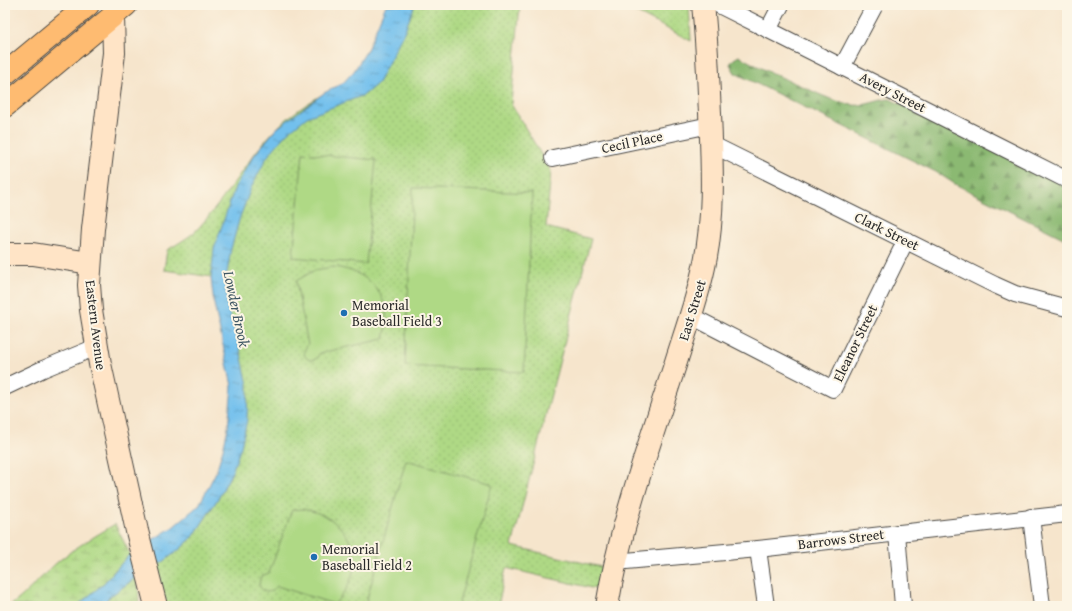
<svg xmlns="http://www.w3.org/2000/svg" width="1072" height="611" font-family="'Gentium Book Plus',serif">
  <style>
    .forest { fill: url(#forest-firs); stroke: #5b724e }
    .wetland { fill: url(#wetland-marsh); stroke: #6d8258 }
    .park { fill: url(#park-dots); stroke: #6d8258 }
    .pitch { fill: #afd985; stroke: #6d8258 }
    .water { fill: url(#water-ripples); stroke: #4e768c }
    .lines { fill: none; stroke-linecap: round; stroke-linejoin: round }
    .street-casing { stroke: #494743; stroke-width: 18 }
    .secondary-casing { stroke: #494743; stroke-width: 24 }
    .highway-casing { stroke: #494743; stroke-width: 24 }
    .street { stroke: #fff; stroke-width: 16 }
    .secondary { stroke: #ffe4c6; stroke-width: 22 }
    .highway { stroke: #febb71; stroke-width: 22 }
    .poi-dot { fill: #1f6fb2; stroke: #fcf5e5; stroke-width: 1.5 }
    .labels { text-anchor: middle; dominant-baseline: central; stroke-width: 4; stroke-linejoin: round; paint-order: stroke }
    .street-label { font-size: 14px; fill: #2b2b2b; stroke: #fcf5e5 }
    .poi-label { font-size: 14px; fill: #2b2b2b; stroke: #fcf5e5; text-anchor: start }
    .water-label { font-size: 15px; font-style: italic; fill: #405865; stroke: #fcf5e5 }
  </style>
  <defs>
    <pattern id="forest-firs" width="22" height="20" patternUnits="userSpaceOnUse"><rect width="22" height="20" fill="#8bb972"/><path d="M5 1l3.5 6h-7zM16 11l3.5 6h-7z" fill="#72975e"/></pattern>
    <pattern id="wetland-marsh" width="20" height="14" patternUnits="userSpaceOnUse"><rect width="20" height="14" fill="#afd985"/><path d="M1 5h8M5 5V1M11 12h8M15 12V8" fill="none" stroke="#97ba73"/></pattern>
    <pattern id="park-dots" width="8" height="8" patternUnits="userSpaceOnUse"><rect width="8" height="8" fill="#afd985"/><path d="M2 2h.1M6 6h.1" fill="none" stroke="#97ba73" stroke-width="1.8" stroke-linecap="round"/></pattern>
    <pattern id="water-ripples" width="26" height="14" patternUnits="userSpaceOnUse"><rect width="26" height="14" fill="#72c0ed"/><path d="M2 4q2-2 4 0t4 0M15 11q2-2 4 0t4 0" fill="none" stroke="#5e9cc0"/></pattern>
  </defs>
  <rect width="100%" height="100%" fill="#fcf5e5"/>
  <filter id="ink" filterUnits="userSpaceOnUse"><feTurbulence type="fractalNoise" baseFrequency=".025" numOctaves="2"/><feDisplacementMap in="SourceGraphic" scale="8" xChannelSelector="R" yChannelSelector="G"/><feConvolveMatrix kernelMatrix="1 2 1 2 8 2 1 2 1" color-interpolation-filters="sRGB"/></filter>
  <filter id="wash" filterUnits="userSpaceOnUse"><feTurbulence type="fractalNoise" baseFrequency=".012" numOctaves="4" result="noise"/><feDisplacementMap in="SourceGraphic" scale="16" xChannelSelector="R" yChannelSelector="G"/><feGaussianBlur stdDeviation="0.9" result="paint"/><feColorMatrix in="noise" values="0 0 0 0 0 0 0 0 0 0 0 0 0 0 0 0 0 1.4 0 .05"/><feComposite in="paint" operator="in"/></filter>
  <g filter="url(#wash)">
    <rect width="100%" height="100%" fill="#f6e5cc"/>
    <path class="forest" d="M739,56C761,69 783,78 806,88C820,95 836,102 852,105C865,107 878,99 890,99L1067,186V240L955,184L936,172L735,73L730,64L734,59Z"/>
    <g class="wetland">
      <path d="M115,524L130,554L103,584L77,606H10C29,592 43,574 60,560C77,546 96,536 115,524Z"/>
      <path d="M138,576L139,606H103L108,598Z"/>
    </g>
    <g class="park">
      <path d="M387,5H520L511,104L551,171L546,227L591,239L512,546L614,570L609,592L506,568L498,606H156L147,571L163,562L180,549L193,537L219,497L232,472L238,340L228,309L226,279L164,270L167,250C179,243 192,236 201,225C229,195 247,158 276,129C306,99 346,82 383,64Z"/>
      <path d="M622,5H689L691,41Z"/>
    </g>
    <g class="pitch">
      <path d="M303,153L376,160L366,264L293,257Z"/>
      <path d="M413,188L532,193L524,372L405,366Z"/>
      <path d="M333,267C373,271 394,300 384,339L320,353L316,359C306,363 300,353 308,345L296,281L315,270Z"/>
      <path d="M406,460L492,484L458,606H365Z"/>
      <path d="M302,509C353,516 372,568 334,604L277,586C271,594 262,594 259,584L261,576L269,573L292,510Z"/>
    </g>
    <path class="water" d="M386,5H415L405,30L378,83L364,95L307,117L286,134L267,157L251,188L240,217L231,249L226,279L228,309L238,340L248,385L247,420L241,447L232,472L219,497L193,537L180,549L163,562L138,576L108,598L103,606H77L103,584L130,554L173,527L199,505L216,472L223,449L228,428L232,386L214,304L211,279L214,249L235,187L253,157L276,129L324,93L343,83L354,71L367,50Z"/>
  </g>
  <g filter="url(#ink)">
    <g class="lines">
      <g class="street-casing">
        <g id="street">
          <path d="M719,5L1067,180"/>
          <path d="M768,30L781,5"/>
          <path d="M842,67L875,5"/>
          <path d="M711,144L995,285L1015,294L1067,308"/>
          <path d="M553,158L710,125"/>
          <path d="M691,316L833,389L906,240"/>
          <path d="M5,387L43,369L96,347"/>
          <path d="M1031,517L1042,606"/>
          <path d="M897,533L903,606"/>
          <path d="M758,549L766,606"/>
          <path d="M615,562L758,549L1067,514"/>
        </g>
      </g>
      <g class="secondary-casing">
        <g id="secondary">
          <path d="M117,5L113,16L114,53L93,229L89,285L91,310L100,364L137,531L156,606"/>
          <path d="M5,254H33L90,263"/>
          <path d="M607,606C621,523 649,445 675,365C685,333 697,300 704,267C715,216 712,165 710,113C708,77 707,41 703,5"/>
        </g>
      </g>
      <g class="highway-casing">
        <g id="highway">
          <path d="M5,74L88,5"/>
          <path d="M5,106L126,5"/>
        </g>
      </g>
      <use href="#street" class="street"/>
      <use href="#secondary" class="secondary"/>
      <use href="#highway" class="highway"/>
    </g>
  </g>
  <g class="poi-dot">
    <circle cx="344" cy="313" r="4"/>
    <circle cx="314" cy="557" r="4"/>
  </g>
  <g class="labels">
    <g class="street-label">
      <text transform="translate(893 92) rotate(27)">Avery Street</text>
      <text transform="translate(632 142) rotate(-12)">Cecil Place</text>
      <text transform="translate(887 231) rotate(26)">Clark Street</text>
      <text transform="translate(692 310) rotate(-73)">East Street</text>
      <text transform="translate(96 325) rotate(83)">Eastern Avenue</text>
      <text transform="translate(855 343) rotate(-64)">Eleanor Street</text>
      <text transform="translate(841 539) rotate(-7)">Barrows Street</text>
    </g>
    <g class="poi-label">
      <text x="352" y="305">Memorial<tspan x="352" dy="16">Baseball Field 3</tspan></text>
      <text x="322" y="549">Memorial<tspan x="322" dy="16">Baseball Field 2</tspan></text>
    </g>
    <g class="water-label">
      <text transform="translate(237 309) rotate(78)">Lowder Brook</text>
    </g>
  </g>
  <rect width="1072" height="611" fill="none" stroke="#fcf5e5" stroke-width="20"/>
</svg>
